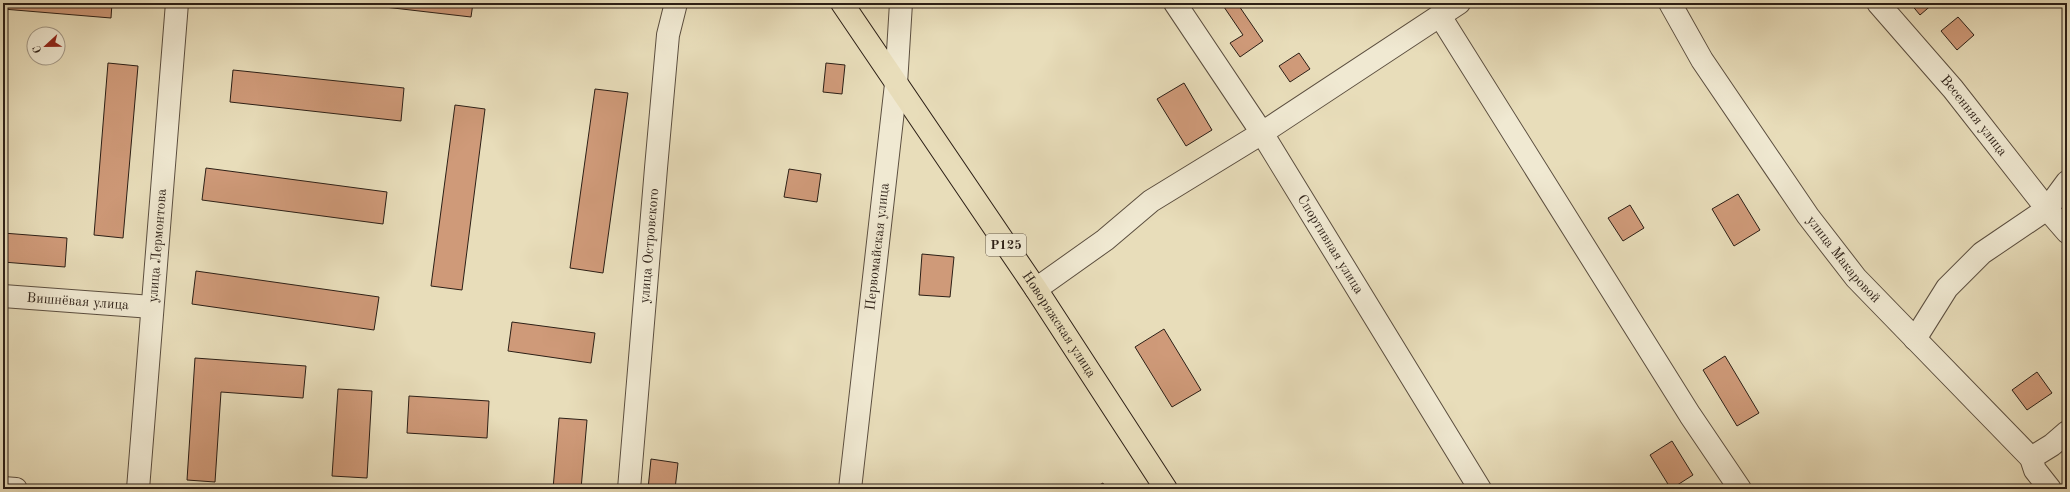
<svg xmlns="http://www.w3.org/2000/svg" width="2070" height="492" font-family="'Old Standard TT',serif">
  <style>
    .building { fill: #cf9a79; stroke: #2c1f16 }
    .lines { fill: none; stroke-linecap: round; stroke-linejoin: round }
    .minor-casing { stroke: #5b4e3f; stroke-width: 24 }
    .major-casing { stroke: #2c1f16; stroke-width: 24 }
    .minor { stroke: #f0e9d2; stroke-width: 22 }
    .major { stroke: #e8ddba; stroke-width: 22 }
    .labels { text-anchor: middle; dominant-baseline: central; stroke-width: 4; stroke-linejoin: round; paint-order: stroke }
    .shield { fill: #f0e9d2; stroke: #675c4e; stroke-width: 1 }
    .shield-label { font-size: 13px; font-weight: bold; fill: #2c1f16 }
    .street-label { font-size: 14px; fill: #2c1f16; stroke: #f0e9d2 }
  </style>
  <rect width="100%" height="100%" fill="#e8ddba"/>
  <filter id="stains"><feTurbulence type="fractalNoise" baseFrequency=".005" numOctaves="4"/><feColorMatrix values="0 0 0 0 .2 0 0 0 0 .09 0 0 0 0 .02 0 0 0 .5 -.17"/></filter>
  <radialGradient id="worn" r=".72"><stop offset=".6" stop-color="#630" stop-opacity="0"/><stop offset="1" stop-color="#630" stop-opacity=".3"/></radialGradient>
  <g class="building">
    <path d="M3,3H112L111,18L3,9Z"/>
    <path d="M350,3H473L471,17Z"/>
    <path d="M1230,3H1237L1263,41L1240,57L1230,43L1243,35L1224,7Z"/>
    <path d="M1910,3H1934L1920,15Z"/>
    <path d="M1958,17L1974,35L1957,50L1941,31Z"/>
    <path d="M1299,53L1310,69L1290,82L1279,66Z"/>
    <path d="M108,63L138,66L123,238L94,235Z"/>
    <path d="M826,63L845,65L842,94L823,92Z"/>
    <path d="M233,70L404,88L401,121L230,102Z"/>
    <path d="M1184,83L1212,130L1186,146L1157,99Z"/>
    <path d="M595,89L628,93L603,273L570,268Z"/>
    <path d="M455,105L485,109L462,290L431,286Z"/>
    <path d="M206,168L387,192L383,224L202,200Z"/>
    <path d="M789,169L821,174L817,202L784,197Z"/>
    <path d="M1738,194L1760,230L1734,246L1712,209Z"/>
    <path d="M1630,205L1644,228L1623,241L1608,218Z"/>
    <path d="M3,233L67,238L65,267L3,262Z"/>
    <path d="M922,254L954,257L950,297L919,295Z"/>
    <path d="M196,271L379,297L374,330L192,304Z"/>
    <path d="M512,322L595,333L591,363L508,351Z"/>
    <path d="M1164,329L1201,390L1172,407L1135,347Z"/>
    <path d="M1725,356L1759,413L1737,426L1703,370Z"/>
    <path d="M195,358L306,366L303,398L221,392L215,482L187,480Z"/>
    <path d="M2037,372L2052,393L2027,410L2012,390Z"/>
    <path d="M338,389L372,391L367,478L332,476Z"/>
    <path d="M409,396L489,401L487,438L407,433Z"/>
    <path d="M559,418L587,420L581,489H553Z"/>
    <path d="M1672,441L1693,475L1671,489L1650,455Z"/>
    <path d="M651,459L678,463L675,489H648Z"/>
    <path d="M1103,483L1106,489H1092Z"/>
  </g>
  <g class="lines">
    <g class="minor-casing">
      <g id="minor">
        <path id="s1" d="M1175,3L1262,133L1480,489"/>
        <path id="s2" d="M1670,3L1702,60L1808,216L1856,278L2031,458L2035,470L2050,489"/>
        <path id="s3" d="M1878,3L1953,89L2047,209L2067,232"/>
        <path d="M1440,16L1690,415L1740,489"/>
        <path d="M1036,289L1105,240L1151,201L1262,133L1459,3"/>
        <path id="s4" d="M3,296L152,307"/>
        <path d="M1915,339L1947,288L1982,253L2047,209L2067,182"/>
        <path d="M2031,458L2052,445L2067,432"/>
        <path d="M3,488L16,489"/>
        <path id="s5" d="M138,489L177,3"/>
        <path id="s6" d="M629,489L656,168L668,35L676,3"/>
        <path id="s7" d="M850,489L896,84L901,3"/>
      </g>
    </g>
    <g class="major-casing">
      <g id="major">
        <path id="s8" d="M842,3L1036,289L1166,489"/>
      </g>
    </g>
    <use href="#minor" class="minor"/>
    <use href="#major" class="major"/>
  </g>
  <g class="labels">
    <rect class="shield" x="986" y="234" width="40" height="22" rx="3"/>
    <g class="shield-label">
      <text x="1006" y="245">Р125</text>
    </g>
    <g class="street-label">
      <text stroke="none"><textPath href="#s3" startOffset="148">Весенняя улица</textPath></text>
      <text stroke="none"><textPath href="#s1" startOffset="287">Спортивная улица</textPath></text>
      <text stroke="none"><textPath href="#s5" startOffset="244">улица Лермонтова</textPath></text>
      <text stroke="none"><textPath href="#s6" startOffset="244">улица Островского</textPath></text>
      <text stroke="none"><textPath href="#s7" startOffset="244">Первомайская улица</textPath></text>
      <text stroke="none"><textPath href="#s2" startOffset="310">улица Макаровой</textPath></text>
      <text stroke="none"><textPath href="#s4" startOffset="75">Вишнёвая улица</textPath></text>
      <text stroke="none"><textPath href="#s8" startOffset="388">Новоряжская улица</textPath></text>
    </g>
  </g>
  <rect width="2070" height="492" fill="none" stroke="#e8ddba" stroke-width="16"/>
  <rect x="4" y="4" width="2062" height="484" fill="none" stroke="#2c1f16" stroke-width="2"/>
  <rect x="8" y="8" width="2054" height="476" fill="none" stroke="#2c1f16"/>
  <g transform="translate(46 46) rotate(248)"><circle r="19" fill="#f0e9d2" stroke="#a29887"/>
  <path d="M0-3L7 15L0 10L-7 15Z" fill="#8f2418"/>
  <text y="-6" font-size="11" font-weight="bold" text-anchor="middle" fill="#2c1f16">С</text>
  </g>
  <rect width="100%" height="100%" filter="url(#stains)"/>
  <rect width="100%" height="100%" fill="url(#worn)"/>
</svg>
